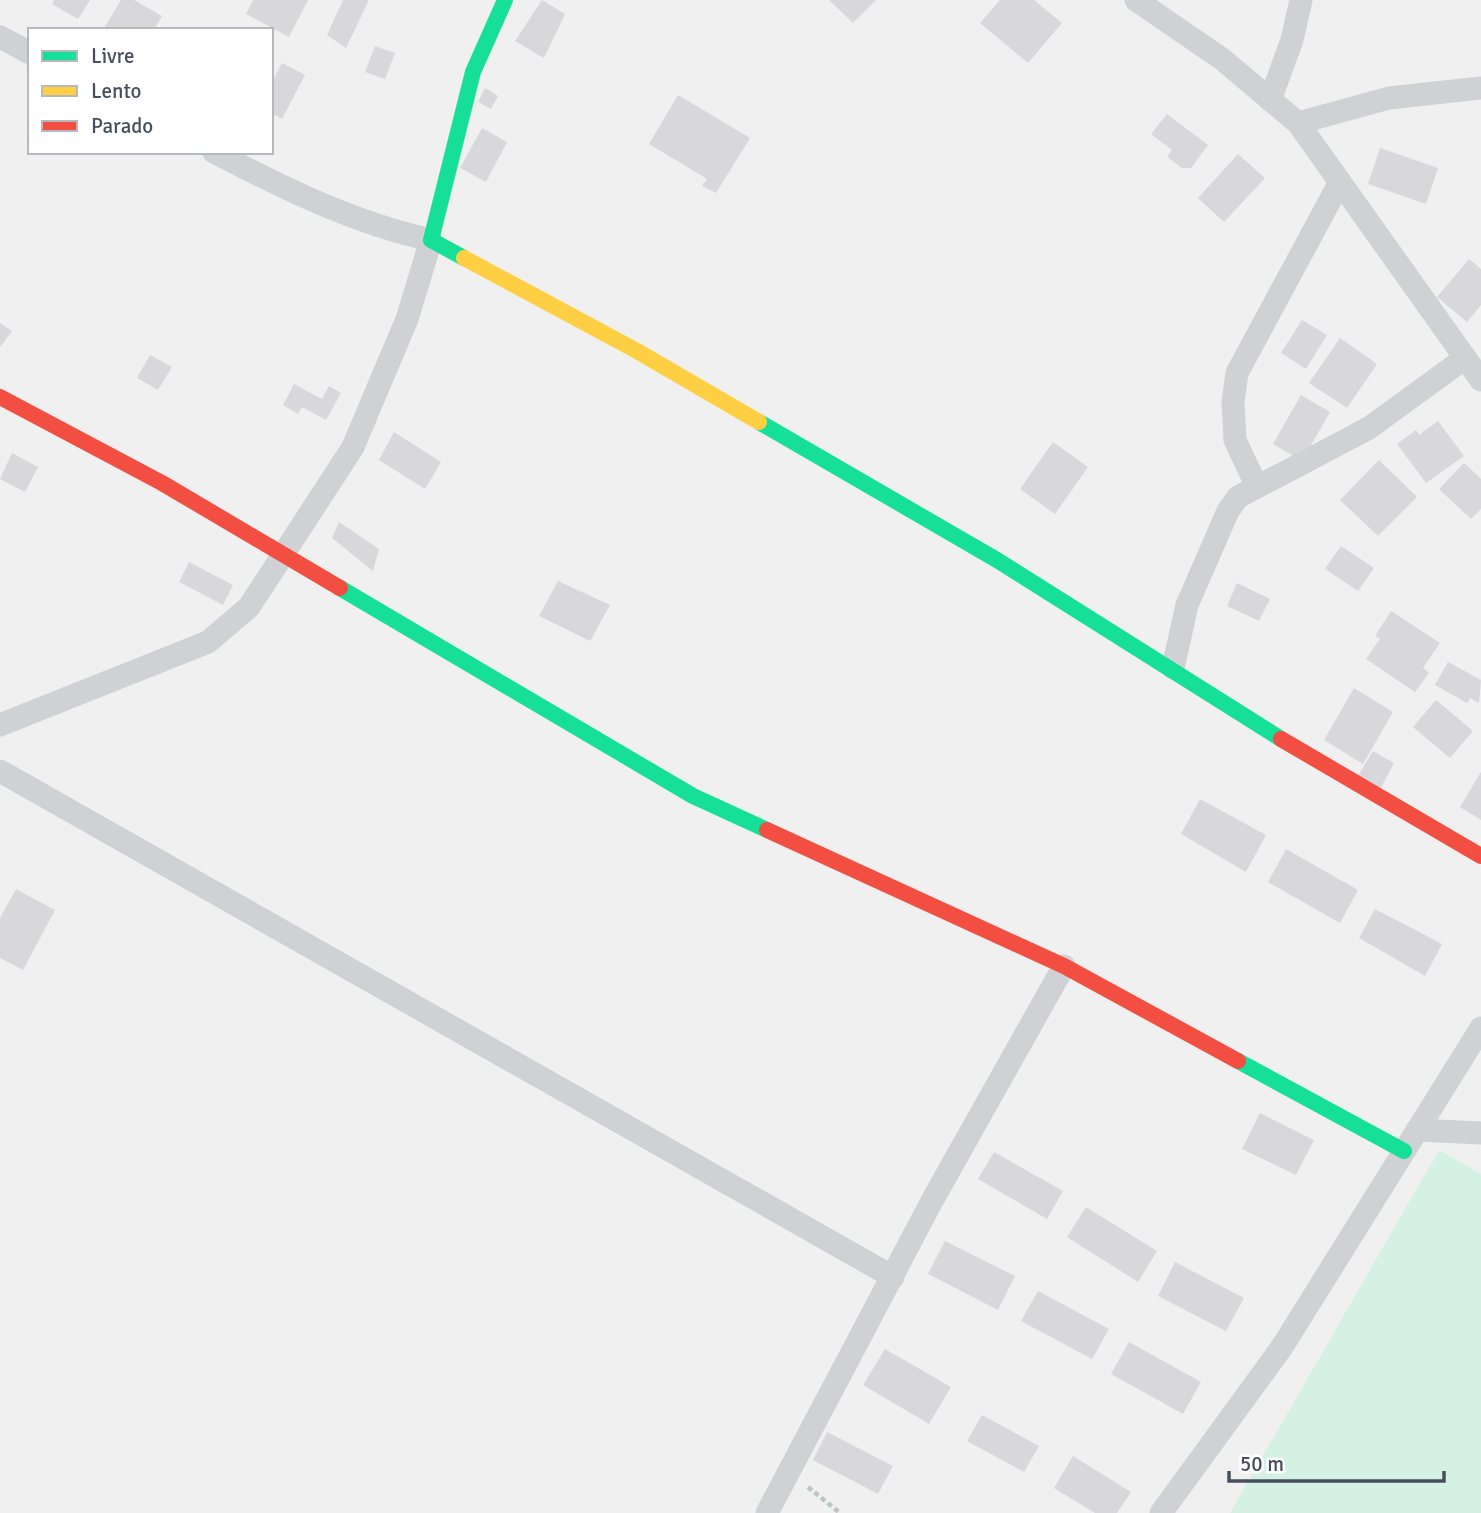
<svg xmlns="http://www.w3.org/2000/svg" width="1481" height="1513" font-family="Signika,sans-serif">
  <style>
    .green { fill: #d4f1e3 }
    .building { fill: #d8d8db }
    .lines { fill: none; stroke-linecap: round; stroke-linejoin: round }
    .path { stroke: #bac6c5; stroke-width: 4.5; stroke-dasharray: 5 3.5; stroke-linecap: butt }
    .street { stroke: #cfd1d4; stroke-width: 23 }
    .fast { stroke: #16e098; stroke-width: 16 }
    .slow { stroke: #ffcf43; stroke-width: 16 }
    .jam { stroke: #f24e42; stroke-width: 16 }
  </style>
  <rect width="100%" height="100%" fill="#f1f0f0"/>
  <path class="green" d="M1439,1150L1481,1174V1513H1230Z"/>
  <g class="building">
    <path d="M54,0H90L78,19L52,4Z"/>
    <path d="M121,0H134L162,16L154,30H103Z"/>
    <path d="M253,0H308L289,37L246,14Z"/>
    <path d="M343,0H369L346,48L327,35Z"/>
    <path d="M542,0L565,14L544,58L515,41Z"/>
    <path d="M829,0H876L853,23Z"/>
    <path d="M1000,0H1034L1062,23L1028,63L980,23Z"/>
    <path d="M375,46L395,53L385,79L365,72Z"/>
    <path d="M282,63L305,75L282,119L271,113V84Z"/>
    <path d="M485,88L498,96L491,109L478,102Z"/>
    <path d="M678,95L750,138L716,193L702,186L707,179L649,144Z"/>
    <path d="M1167,114L1208,145L1191,168H1182L1167,157L1172,150L1151,134Z"/>
    <path d="M482,128L507,142L486,182L460,168Z"/>
    <path d="M1380,148L1438,168L1426,204L1368,184Z"/>
    <path d="M1238,154L1265,178L1224,222L1198,198Z"/>
    <path d="M1469,259L1481,269V305L1467,322L1437,297Z"/>
    <path d="M1302,320L1327,335L1306,369L1281,353Z"/>
    <path d="M0,323L12,331L0,347Z"/>
    <path d="M1340,338L1377,364L1347,408L1309,383Z"/>
    <path d="M150,355L172,367L158,390L137,378Z"/>
    <path d="M294,384L322,399L329,386L341,393L326,420L302,407L298,414L283,405Z"/>
    <path d="M1301,395L1330,412L1302,461L1273,444Z"/>
    <path d="M1438,421L1464,456L1426,483L1397,444L1416,430L1419,435Z"/>
    <path d="M394,432L441,462L425,489L379,460Z"/>
    <path d="M1053,442L1088,467L1055,514L1020,489Z"/>
    <path d="M12,453L38,467L25,492L0,479Z"/>
    <path d="M1379,460L1417,497L1378,536L1340,500Z"/>
    <path d="M1464,463L1481,479V509L1471,519L1439,489Z"/>
    <path d="M339,522L379,549L373,571L332,538Z"/>
    <path d="M1341,546L1374,568L1358,591L1325,569Z"/>
    <path d="M189,562L233,585L223,605L179,582Z"/>
    <path d="M558,581L610,605L590,641L539,616Z"/>
    <path d="M1237,583L1270,599L1259,621L1227,606Z"/>
    <path d="M1391,611L1440,643L1423,668L1429,673L1415,692L1366,659L1380,639L1375,636Z"/>
    <path d="M1448,662L1481,680L1479,703L1470,698L1467,703L1435,685Z"/>
    <path d="M1354,688L1393,712L1363,764L1324,740Z"/>
    <path d="M1436,700L1473,731L1450,758L1413,727Z"/>
    <path d="M1373,751L1394,763L1378,793L1356,779Z"/>
    <path d="M1481,772V820L1460,807Z"/>
    <path d="M1200,799L1266,835L1246,872L1181,834Z"/>
    <path d="M1286,849L1358,890L1340,923L1268,882Z"/>
    <path d="M16,889L55,910L23,970L0,958V918Z"/>
    <path d="M1375,909L1442,944L1425,976L1359,938Z"/>
    <path d="M1260,1113L1314,1140L1296,1175L1242,1149Z"/>
    <path d="M994,1152L1063,1191L1047,1219L978,1179Z"/>
    <path d="M1086,1207L1157,1251L1138,1282L1067,1237Z"/>
    <path d="M945,1241L1015,1276L998,1310L928,1274Z"/>
    <path d="M1175,1262L1244,1298L1226,1331L1158,1296Z"/>
    <path d="M1038,1291L1109,1329L1092,1359L1021,1321Z"/>
    <path d="M1129,1342L1201,1382L1183,1414L1111,1374Z"/>
    <path d="M885,1349L951,1387L929,1424L863,1385Z"/>
    <path d="M982,1415L1039,1446L1024,1472L967,1441Z"/>
    <path d="M827,1432L893,1466L878,1494L813,1460Z"/>
    <path d="M1073,1456L1131,1492L1117,1513H1095L1054,1488Z"/>
  </g>
  <g class="lines">
    <path class="path" d="M808,1487L840,1513"/>
    <g class="street">
      <path d="M1136,0L1222,59L1298,123L1481,380"/>
      <path d="M0,37L30,53"/>
      <path d="M1270,100L1292,40L1301,0"/>
      <path d="M1298,123L1389,98L1481,88"/>
      <path d="M1256,485L1235,440L1233,402L1237,373L1340,182"/>
      <path d="M1173,668L1187,605L1228,511L1238,497L1369,428L1465,358"/>
      <path d="M0,725L208,642L249,607L353,447L407,319L431,240C354,223 283,188 214,152"/>
      <path d="M0,771L893,1277"/>
      <path d="M1417,1130L1481,1133"/>
      <path d="M767,1513L933,1199L1064,966"/>
      <path d="M1161,1513L1282,1347L1481,1028"/>
    </g>
    <g class="fast">
      <path d="M464,258L431,240L473,72L505,0"/>
      <path d="M759,422L997,560L1281,739"/>
      <path d="M340,588L693,796L767,830"/>
      <path d="M1238,1061L1404,1151"/>
    </g>
    <path class="slow" d="M464,258L637,351L759,422"/>
    <g class="jam">
      <path d="M0,397L162,483L340,588"/>
      <path d="M1281,739L1481,856"/>
      <path d="M767,830L1064,966L1238,1061"/>
    </g>
  </g>
  <rect x="28" y="28" width="245" height="126" fill="#ffffff" stroke="#b5b9bf" stroke-width="2"/>
  <rect x="42" y="51" width="35" height="10" fill="#16e098" stroke="#b5b9bf" stroke-width="2"/>
  <text x="91" y="63" font-size="21" fill="#474f5e">Livre</text>
  <rect x="42" y="86" width="35" height="10" fill="#ffcf43" stroke="#b5b9bf" stroke-width="2"/>
  <text x="91" y="98" font-size="21" fill="#474f5e">Lento</text>
  <rect x="42" y="121" width="35" height="10" fill="#f24e42" stroke="#b5b9bf" stroke-width="2"/>
  <text x="91" y="133" font-size="21" fill="#474f5e">Parado</text>
  <path d="M1229 1471v10h215v-10" fill="none" stroke="#474f5e" stroke-width="3.5"/>
  <text x="1240" y="1471" font-size="21" fill="#474f5e" stroke="#ffffff" stroke-width="5" paint-order="stroke">50 m</text>
</svg>
